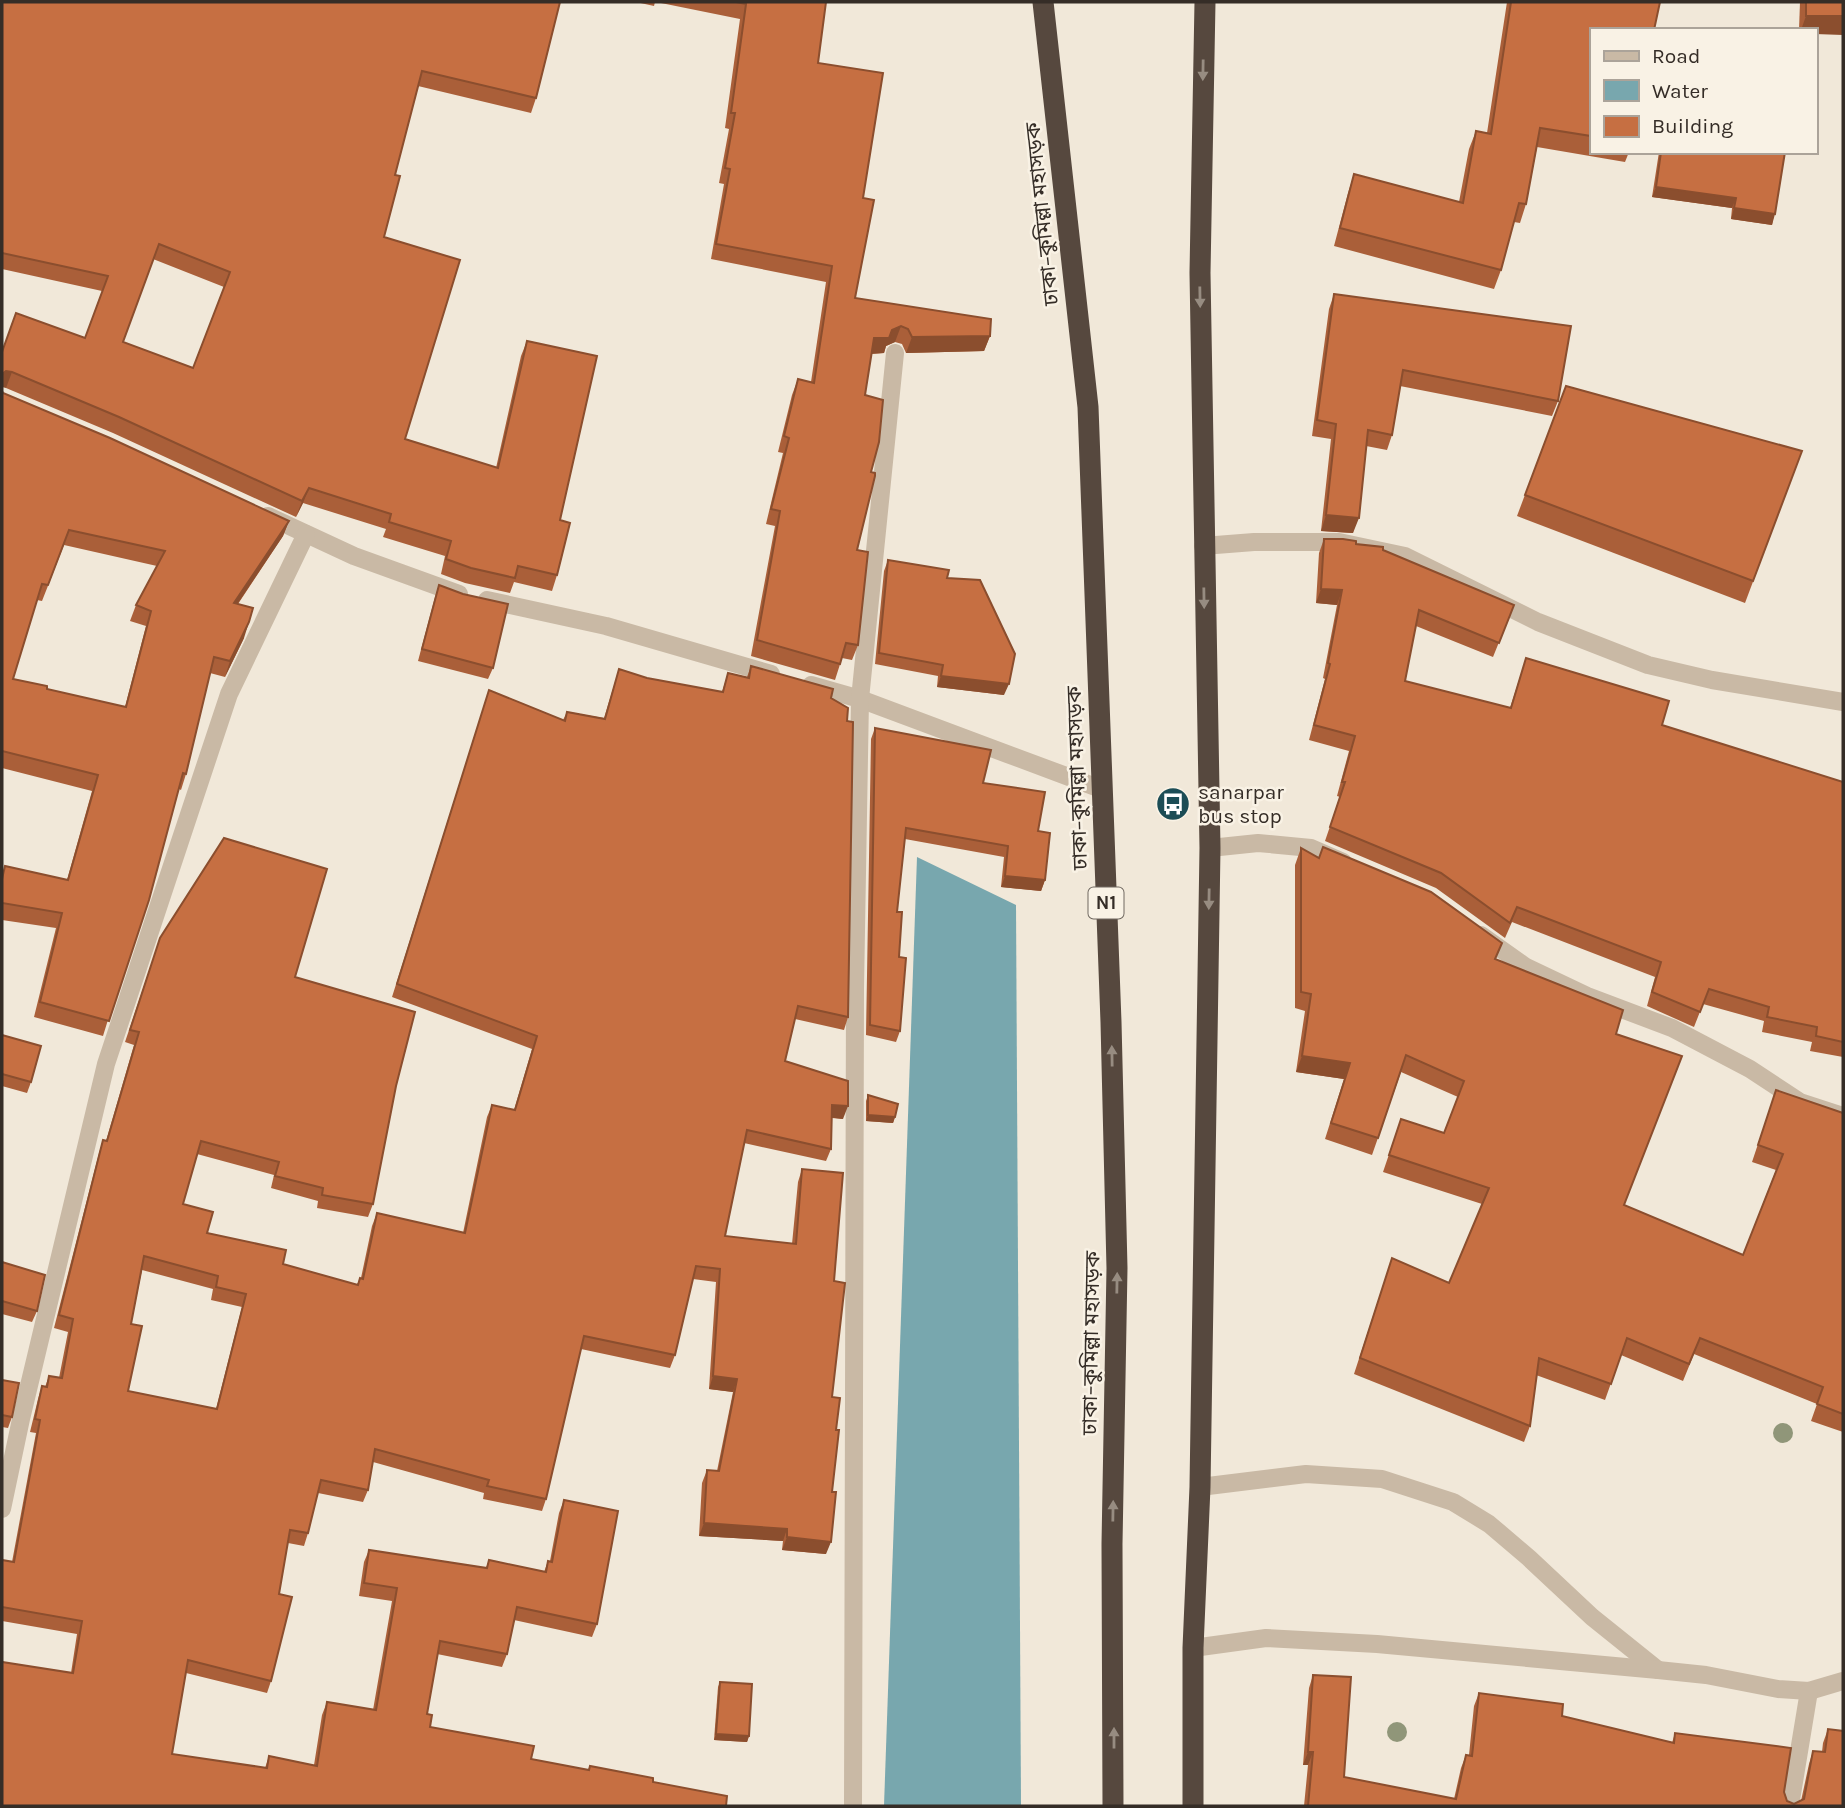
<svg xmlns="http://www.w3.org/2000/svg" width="1845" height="1808" font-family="Karla,'Noto Sans Bengali',sans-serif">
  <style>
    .water { fill: #78a7ae }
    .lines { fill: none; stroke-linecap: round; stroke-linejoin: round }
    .street { stroke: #c9b9a5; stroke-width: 18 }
    .highway { stroke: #56483e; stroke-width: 21 }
    .tree { fill: #909679 }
    .wall { fill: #aa5f39; fill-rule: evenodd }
    .shaded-wall { fill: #8b4e2e }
    .building { fill: #c66f42; stroke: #8b4e2e; stroke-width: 2; fill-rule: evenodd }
    .oneway { fill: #978c81 }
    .labels { text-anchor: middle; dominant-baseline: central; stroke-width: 5; stroke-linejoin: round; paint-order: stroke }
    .shield { fill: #f9f2e5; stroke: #706860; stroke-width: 2 }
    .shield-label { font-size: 19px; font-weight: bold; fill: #352d27 }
    .street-label { font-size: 21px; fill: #352d27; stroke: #f9f2e5 }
    .poi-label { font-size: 21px; fill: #352d27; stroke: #f9f2e5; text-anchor: start }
  </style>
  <rect width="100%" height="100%" fill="#f1e8d9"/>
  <path class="water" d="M917,857L1016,905L1021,1806H884Z"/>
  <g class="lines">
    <g class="street">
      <path d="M268,516L354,556L459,594"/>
      <path d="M1203,546L1254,542H1339L1405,556L1538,622L1648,665L1712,680L1843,702"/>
      <path d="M487,600L606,626L771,674"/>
      <path d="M811,685L860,699L1101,789"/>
      <path d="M1210,848L1258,843L1311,848L1343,862"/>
      <path d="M1481,935L1526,967L1587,996L1672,1028L1750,1069L1800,1102L1843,1116"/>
      <path d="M1200,1487L1306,1474L1382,1479L1453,1502L1489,1524L1529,1558L1592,1617L1658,1670"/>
      <path d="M2,1509L21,1419L106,1064L229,694L306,534"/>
      <path d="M1193,1648L1266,1638L1377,1644L1658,1670L1706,1675L1778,1689L1809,1691L1843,1681"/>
      <path d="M853,1806L855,989L860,699L895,353"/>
      <path d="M1790,1806L1809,1691"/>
    </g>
    <g class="highway">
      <path d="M1043,2L1088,407L1111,1022L1117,1268L1112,1544L1113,1806"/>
      <path d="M1193,1806V1648L1200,1487L1210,848L1200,273L1205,2"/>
    </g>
  </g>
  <g class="tree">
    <circle cx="1783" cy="1433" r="10"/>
    <circle cx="1397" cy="1732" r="10"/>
  </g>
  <g class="wall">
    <path d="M2,2H560L536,98L531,113L418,86L395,175L384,237L405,439L496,468L521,356L527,341L560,520L557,575L552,591L514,582L510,593L465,583L441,574L445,556L383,537L386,529L303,503L296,517L113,433L6,388L2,352L85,338L102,291L2,269ZM153,259L224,287L193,368L123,342Z"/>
    <path d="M636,2H655L654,6Z"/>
    <path d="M656,2H826L818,63L863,198L855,298L990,336L984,351L906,353L902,344L895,342L886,346L884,353L871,354L865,395L871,472L857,550L858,645L852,660L842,658L835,680L751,656L775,526L766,524L783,453L778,452L792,395L798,379L811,382L826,282L711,259L724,184L719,183L729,129L725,128L740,19Z"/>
    <path d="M1507,2H1660L1591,30V152H1629L1625,162L1537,147L1526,204L1520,223L1514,222L1501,270L1494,289L1334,246L1348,193L1354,174L1459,202L1469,149L1476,131L1487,133Z"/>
    <path d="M1800,2H1843L1815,30H1799Z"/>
    <path d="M1659,152H1785L1772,225L1731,219L1732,208L1652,197Z"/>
    <path d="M1334,294L1558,401L1552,416L1400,386L1392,435L1387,450L1366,446L1353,533L1321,531L1331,439L1312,436L1329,309Z"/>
    <path d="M1566,386L1802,451L1745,603L1517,516Z"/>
    <path d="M2,391L3,393L289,521L283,536L238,604L244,638L225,677L210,673L186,774L181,790L179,789L103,1036L34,1017L56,928L2,920V875L5,866L67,880L92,791L2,768ZM64,545L157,566L136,605L130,621L146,626L125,707L47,689L13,679L37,600L42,601Z"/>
    <path d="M1324,539L1356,544L1383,550L1514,605L1493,657L1416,626L1405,681L1510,708L1526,658L1662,725L1843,782V1057L1810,1051L1812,1042L1762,1032L1764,1021L1703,1004L1694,1027L1647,1006L1655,977L1512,922L1505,938L1436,888L1325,841L1340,797L1337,796L1349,751L1309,740L1325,679L1323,678L1337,605L1316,603L1319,553Z"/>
    <path d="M888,560L947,578L1004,695L937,687L938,676L875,664L884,571Z"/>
    <path d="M439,585L493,668L488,679L418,661L435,597Z"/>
    <path d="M751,666L831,698L847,721L848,1017L844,1030L795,1019L785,1061L843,1119L832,1118L831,1149L826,1161L744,1143L725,1236L792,1244L798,1182L802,1169L834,1281L832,1397L836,1430L826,1554L782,1550L783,1541L699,1536L702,1483L707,1470L717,1471L733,1392L709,1389L716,1282L693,1279L675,1355L670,1368L581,1349L546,1499L542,1511L483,1499L484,1493L373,1462L368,1490L363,1502L318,1493L308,1533L304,1546L288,1543L279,1594L271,1681L267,1693L186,1673L172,1754L265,1768L269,1756L314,1765L322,1715L327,1702L373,1710L392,1601L359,1596L364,1562L369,1550L486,1568L489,1560L544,1572L548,1561H550L559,1513L564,1500L597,1624L592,1637L514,1620L507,1654L502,1667L437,1654L427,1714L430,1727L531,1759L589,1770L590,1766L653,1778L2,1806L71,1673L77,1634L2,1621V1560L12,1562L36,1433L30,1432L38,1399L42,1386L45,1387L49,1376L59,1378L68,1332L54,1328L99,1153L103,1140L106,1141L134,1045L125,1042L160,938L295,977L396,1086L373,1204L368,1217L317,1208L318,1201L271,1188L274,1175L197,1154L183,1204L207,1233L283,1264L357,1285L360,1278H361L372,1226L377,1213L463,1233L487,1117L492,1105L514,1110L532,1049L392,997L489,690L563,720L567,712L604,718L619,669L647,678L722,692L728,673L747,677ZM142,1270L213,1289L211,1300L242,1307L216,1409L128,1391L131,1324Z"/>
    <path d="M875,728L983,783L1038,831L1045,880L1041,891L1001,887L1004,857L905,839L897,912L899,957L900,1031L896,1042L866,1035L871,739Z"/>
    <path d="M1301,848L1496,960L1616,1034L1624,1205L1743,1255L1776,1170L1752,1162L1776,1090L1843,1113V1432L1811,1421L1817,1404L1694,1354L1683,1381L1621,1355L1605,1400L1536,1375L1530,1426L1524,1442L1354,1374L1392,1258L1449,1283L1482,1204L1383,1172L1401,1119L1444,1133L1458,1097L1401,1072L1372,1155L1325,1139L1344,1079L1296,1072L1305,1011L1295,1008V865Z"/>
    <path d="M2,1035L31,1082L27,1093L2,1086Z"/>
    <path d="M868,1095L895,1117L893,1123L866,1121V1101Z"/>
    <path d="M2,1262L37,1311L32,1322L2,1314Z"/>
    <path d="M2,1380L12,1417L8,1428L2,1427Z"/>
    <path d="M1313,1675L1344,1777L1454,1799L1461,1768L1466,1755H1469L1474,1706L1479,1693L1562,1716L1672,1743L1675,1733L1784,1792L1787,1801L1794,1804L1801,1801L1809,1764L1813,1751L1822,1752L1823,1743L1828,1729L1843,1806H1304L1308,1765H1303L1309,1688Z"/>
    <path d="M720,1682L749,1736L747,1742L714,1740L718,1687Z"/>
  </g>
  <g class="shaded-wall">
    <path d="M1806,16H1843V35L1815,34V30H1801Z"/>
    <path d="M1656,187L1736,198L1732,208L1652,197Z"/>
    <path d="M1734,208L1775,214L1772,225L1731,219Z"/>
    <path d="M901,326L895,342L886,346L884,353L868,354L874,338Z"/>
    <path d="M990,336L984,351L906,353L912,337Z"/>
    <path d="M6,371L12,372L6,388L2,387V374Z"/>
    <path d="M309,488L303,503L296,517L302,501Z"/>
    <path d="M1326,515L1359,518L1353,533L1321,531Z"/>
    <path d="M289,521L283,536L228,618L234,603Z"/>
    <path d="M1321,589L1342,590L1337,605L1316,603Z"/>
    <path d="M249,622L244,638L225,677L230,661Z"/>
    <path d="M941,676L1009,684L1004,695L937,687Z"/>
    <path d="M1005,876L1045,880L1041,891L1001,887Z"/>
    <path d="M1302,1056L1350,1063L1344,1079L1296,1072Z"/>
    <path d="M832,1105L848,1106L843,1119L827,1117Z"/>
    <path d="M868,1115L895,1117L893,1123L866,1121Z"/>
    <path d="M713,1376L737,1379L733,1392L709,1389Z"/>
    <path d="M704,1523L787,1529L783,1541L699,1536Z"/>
    <path d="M787,1537L831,1542L826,1554L782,1550Z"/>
    <path d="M716,1734L749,1736L747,1742L714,1740Z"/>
    <path d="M1308,1752H1313L1308,1765H1303Z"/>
  </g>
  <g class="building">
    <path d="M2,2H560L536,98L422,71L395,175L400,176L384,237L460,260L405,439L498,468L527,341L597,356L560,520L570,523L557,575L518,566L515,578L471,568L446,559L451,541L389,522L391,514L309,488L302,501L119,417L12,372L6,371L2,374V352L16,313L85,338L108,276L2,253ZM159,244L230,272L193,368L123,342Z"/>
    <path d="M736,2H826L818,63L883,73L863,198L874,200L855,298L991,319L990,336L912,337L908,329L901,326L892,330L889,338H874L865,395L883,400L879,442L871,472L875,473V476L857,550L868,552L858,645L846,643L840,664L757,640L780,511L771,509L789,438L784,436L798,379L814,383L832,266L716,244L730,169L725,168L735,113H731L746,4Z"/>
    <path d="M1511,2H1660L1654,30H1591V136L1540,128L1526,204L1519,203L1501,270L1340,228L1354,174L1463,203L1476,131L1491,134Z"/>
    <rect x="1806" y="2" width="37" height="14"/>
    <path d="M1661,152H1785L1775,214L1734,208L1736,198L1656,187Z"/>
    <path d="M1334,294L1571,326L1558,401L1403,370L1392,435L1368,430L1359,518L1326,515L1336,424L1317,420Z"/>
    <path d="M1566,386L1802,451L1753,581L1525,495Z"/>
    <path d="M2,391L3,393L110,438L289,521L234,603L253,608L249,622L230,661L214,657L186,774L183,773L149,900L109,1021L40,1002L62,913L2,903V879L5,866L68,880L98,775L2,751ZM69,530L165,551L136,605L151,611L126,707L47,689V686L13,679L42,584L48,585Z"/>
    <path d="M1324,539H1343L1356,541V544L1383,547V550L1514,605L1499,643L1419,610L1405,681L1511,708L1526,658L1669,701L1662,725L1843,782V1042L1816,1036L1817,1027L1767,1017L1769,1007L1709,989L1700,1012L1652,992L1661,962L1517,907L1510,923L1441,873L1330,827L1345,782H1342L1355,736L1314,725L1330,664L1328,663L1342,590L1321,589Z"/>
    <path d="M888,560L949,570L947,578L980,580L1015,654L1009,684L941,676L943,665L879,653Z"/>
    <path d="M439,585L463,594L508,604L493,668L422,649Z"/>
    <path d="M751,666L833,689L831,698L848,708L847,721L853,722L848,1017L798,1006L785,1061L848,1081V1106L832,1105L831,1149L747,1130L725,1236L796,1244L802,1169L843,1173L834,1281L845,1283L832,1397L840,1398L836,1430H839L832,1492H836L831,1542L787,1537V1529L704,1523L707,1470L719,1471L737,1379L713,1376L720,1269L696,1266L675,1355L584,1336L546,1499L487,1486L489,1480L375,1449L368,1490L321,1480L308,1533L290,1530L279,1594L292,1597L271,1681L188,1660L172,1754L267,1768L269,1756L317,1766L327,1702L376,1710L397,1588L364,1583L369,1550L487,1568L489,1560L546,1572L548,1561L552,1562L564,1500L618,1511L597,1624L517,1607L507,1654L440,1641L427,1714L432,1715L430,1727L534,1746L531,1759L589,1770L590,1766L653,1778V1782L727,1796L726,1806H2V1662L73,1673L82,1621L2,1607V1560L14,1562L40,1420L35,1419L42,1386L47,1387L49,1376L62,1378L73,1319L59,1315L103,1140L107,1141L139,1032L130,1030L160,938L224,838L327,869L295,977L415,1012L396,1086L373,1204L322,1195L323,1188L275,1176L279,1162L201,1141L183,1204L213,1212L207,1233L286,1250L283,1264L358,1285L360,1278L363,1279L377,1213L465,1233L492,1105L515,1110L537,1036L397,984L489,690L565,721L567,712L605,719L619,669L647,678L723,692L728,673L749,678ZM144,1256L218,1276L216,1287L246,1294L217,1409L128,1391L142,1326L131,1324Z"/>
    <path d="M875,728L991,750L983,783L1045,792L1038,831L1050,833L1045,880L1005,876L1008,846L906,828L897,912H902L899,957L906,958L900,1031L870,1025Z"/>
    <path d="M1323,847L1431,892L1502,943L1495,959L1623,1010L1616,1034L1682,1056L1624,1205L1743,1255L1783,1154L1758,1145L1776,1090L1843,1113V1414L1817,1404L1823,1387L1700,1338L1689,1364L1627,1338L1611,1384L1539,1358L1530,1426L1360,1358L1392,1258L1449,1283L1489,1188L1389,1155L1401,1119L1444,1133L1464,1081L1406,1055L1378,1138L1331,1123L1350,1063L1302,1056L1311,994L1301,992V848L1319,858Z"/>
    <path d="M2,1035L41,1046L31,1082L2,1074Z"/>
    <path d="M868,1095L898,1104L895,1117L868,1115Z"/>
    <path d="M2,1262L45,1275L37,1311L2,1301Z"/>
    <path d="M2,1380L19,1383L12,1417L2,1415Z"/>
    <path d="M1313,1675L1351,1677L1344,1777L1456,1799L1466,1755L1472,1756L1479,1693L1563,1704L1562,1716L1674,1743L1675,1733L1791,1748L1784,1792L1787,1801L1794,1804L1804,1799L1813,1751L1825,1752L1828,1729L1843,1731V1806H1308L1313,1752H1308Z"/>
    <path d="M720,1682L752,1684L749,1736L716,1734Z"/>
  </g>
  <defs><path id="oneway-solid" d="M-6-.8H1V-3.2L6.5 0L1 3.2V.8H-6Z" transform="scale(1.75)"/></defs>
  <g class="oneway">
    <use href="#oneway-solid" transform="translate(1203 70) rotate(91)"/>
    <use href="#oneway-solid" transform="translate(1200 297) rotate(89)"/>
    <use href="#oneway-solid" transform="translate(1204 598) rotate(89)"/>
    <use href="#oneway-solid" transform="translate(1209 899) rotate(91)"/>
    <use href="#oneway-solid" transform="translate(1112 1056) rotate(-91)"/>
    <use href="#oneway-solid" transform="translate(1117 1283) rotate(-89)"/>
    <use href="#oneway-solid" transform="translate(1113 1511) rotate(-89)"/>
    <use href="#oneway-solid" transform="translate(1114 1738) rotate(-90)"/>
  </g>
  <defs>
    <g id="bus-disc" transform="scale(1.75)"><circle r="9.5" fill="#1c4d56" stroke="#f9f2e5"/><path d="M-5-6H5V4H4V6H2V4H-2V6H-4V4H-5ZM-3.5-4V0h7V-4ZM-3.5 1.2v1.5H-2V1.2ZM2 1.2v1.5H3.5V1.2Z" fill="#fff"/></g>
  </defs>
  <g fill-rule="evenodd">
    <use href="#bus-disc" x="1173" y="804"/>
  </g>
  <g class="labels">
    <rect class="shield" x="1088.5" y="887.5" width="35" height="31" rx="5"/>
    <g class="shield-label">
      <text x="1106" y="903">N1</text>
    </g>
    <g class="street-label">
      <text transform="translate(1042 214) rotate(-96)">ঢাকা–কুমিল্লা মহাসড়ক</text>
      <text transform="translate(1077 778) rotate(-92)">ঢাকা–কুমিল্লা মহাসড়ক</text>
      <text transform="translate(1091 1343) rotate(-89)">ঢাকা–কুমিল্লা মহাসড়ক</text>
    </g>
    <g class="poi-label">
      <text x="1198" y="792">sanarpar<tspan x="1198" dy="24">bus stop</tspan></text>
    </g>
  </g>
  <rect width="1845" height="1808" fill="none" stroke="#352d27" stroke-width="7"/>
  <rect x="1590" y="28" width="228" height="126" fill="#f9f2e5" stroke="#aba399" stroke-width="2"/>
  <rect x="1604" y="51" width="35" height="10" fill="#c9b9a5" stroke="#aba399" stroke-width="2"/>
  <text x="1652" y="63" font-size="21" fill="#352d27">Road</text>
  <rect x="1604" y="80" width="35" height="21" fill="#78a7ae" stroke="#aba399" stroke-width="2"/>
  <text x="1652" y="98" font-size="21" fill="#352d27">Water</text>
  <rect x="1604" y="116" width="35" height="21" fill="#c66f42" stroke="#aba399" stroke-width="2"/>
  <text x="1652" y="133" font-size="21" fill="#352d27">Building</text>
</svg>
